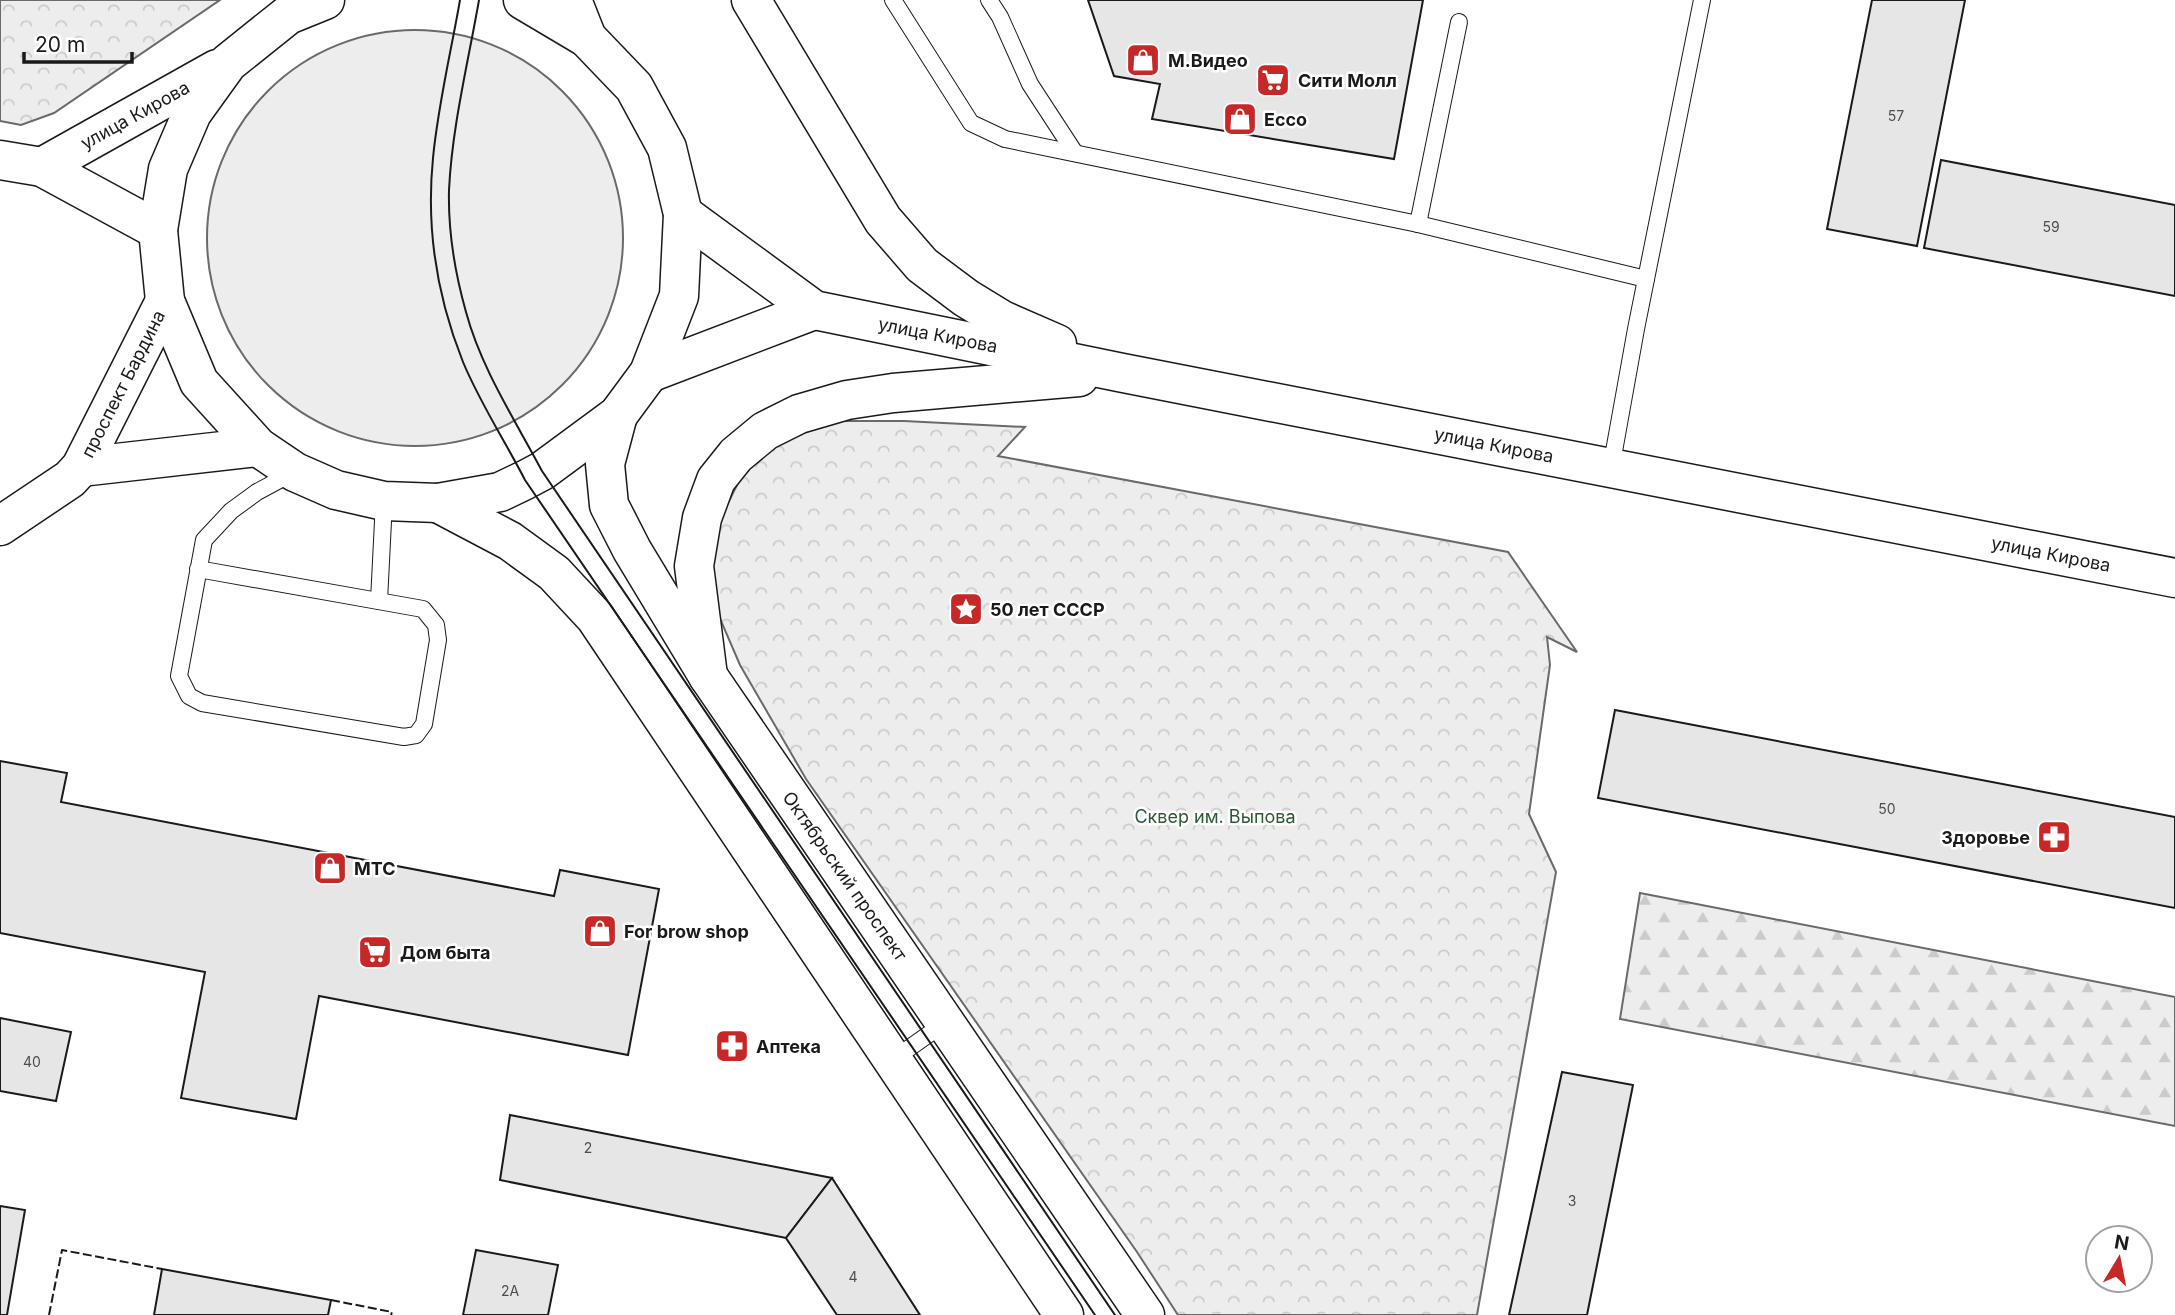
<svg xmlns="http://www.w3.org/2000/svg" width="2175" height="1315" font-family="Inter,sans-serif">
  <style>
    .grass { fill: #ededed; stroke: #6a6a6a; stroke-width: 2 }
    .forest { fill: url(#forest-firs); stroke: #6a6a6a; stroke-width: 2 }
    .park { fill: url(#park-crowns); stroke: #6a6a6a; stroke-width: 2 }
    .building { fill: #e6e6e6; stroke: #1a1a1a; stroke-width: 2 }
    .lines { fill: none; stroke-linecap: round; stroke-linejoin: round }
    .lane-casing { stroke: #1a1a1a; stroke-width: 18 }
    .secondary-casing { stroke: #1a1a1a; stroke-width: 41 }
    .primary-casing { stroke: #1a1a1a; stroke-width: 41 }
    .lane { stroke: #fff; stroke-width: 16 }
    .secondary { stroke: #fff; stroke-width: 38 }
    .primary { stroke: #fff; stroke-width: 38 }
    .tram { stroke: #1a1a1a; stroke-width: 2 }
    .fence { stroke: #1a1a1a; stroke-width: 2; stroke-dasharray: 9 3.5; stroke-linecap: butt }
    .labels { text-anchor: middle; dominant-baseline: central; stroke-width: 5; stroke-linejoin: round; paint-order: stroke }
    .number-label { font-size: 14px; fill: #4d4d4d }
    .poi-label { font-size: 18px; font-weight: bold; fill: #1a1a1a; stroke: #fff; text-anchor: start }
    .street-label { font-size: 18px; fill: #1a1a1a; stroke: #fff }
    .park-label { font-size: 18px; fill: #2b5a34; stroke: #fff }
  </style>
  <defs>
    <pattern id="forest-firs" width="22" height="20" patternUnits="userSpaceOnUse" patternTransform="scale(1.75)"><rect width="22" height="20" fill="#ededed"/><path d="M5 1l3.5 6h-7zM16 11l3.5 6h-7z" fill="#cbcbcb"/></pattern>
    <pattern id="park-crowns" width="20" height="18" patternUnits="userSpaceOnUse" patternTransform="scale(1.75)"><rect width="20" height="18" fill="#ededed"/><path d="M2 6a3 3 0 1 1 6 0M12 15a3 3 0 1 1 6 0" fill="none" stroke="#cbcbcb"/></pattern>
  </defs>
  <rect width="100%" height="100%" fill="#fff"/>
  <circle class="grass" cx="415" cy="238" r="208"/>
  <path class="forest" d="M1640,893L2175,997V1126L1620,1019Z"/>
  <g class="park">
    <path d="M0,0H220L54,113L21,125L0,121Z"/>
    <path d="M835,421H904L1025,427L998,456L1508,552L1577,652L1547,637L1550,665L1529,814L1556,872L1477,1315H1178L1137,1252L806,779L740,665L718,614L709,566L720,519L742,475L780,442Z"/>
  </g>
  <g class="building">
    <path d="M1088,0H1423L1394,159L1152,119L1160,84L1114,76Z"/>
    <path d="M1872,0H1965L1917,246L1827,229Z"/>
    <path d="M1941,160L2175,205V296L1924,248Z"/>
    <path d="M1615,710L2175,817V908L1598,798Z"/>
    <path d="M0,761L67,773L61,802L554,896L560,870L659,889L628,1055L319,996L296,1119L181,1098L205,972L0,933Z"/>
    <path d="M0,1018L71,1032L56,1101L0,1091Z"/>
    <path d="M1562,1072L1633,1085L1587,1315H1509Z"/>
    <path d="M510,1115L832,1178L786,1238L500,1180Z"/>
    <path d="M832,1178L920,1315H837L786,1238Z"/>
    <path d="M0,1206L25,1210L7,1315H0Z"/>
    <path d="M476,1250L558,1265L548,1315H463Z"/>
    <path d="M162,1269L331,1300L328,1315H154Z"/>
  </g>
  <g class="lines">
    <g class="lane-casing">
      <g id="lane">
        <path d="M893,0L971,123L1005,139L1418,224L1646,279"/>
        <path d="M989,0L1000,17L1030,84L1075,153"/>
        <path d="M1418,224L1459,22"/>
        <path d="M1611,468L1636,329L1702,0"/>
        <path d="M198,569L423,609L436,625L438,640L424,724L416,735L404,737L202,703L189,696L179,676L204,540L231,511L257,492L294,472"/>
        <path d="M379,601L384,501"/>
        <path d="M891,1061L946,1022"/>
      </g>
    </g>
    <g class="secondary-casing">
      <g id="secondary">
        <path d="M572,0L587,38"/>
        <path d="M618,415L605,464L609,505L632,550L708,676L1145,1315"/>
        <path d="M81,467L258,447"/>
        <path d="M438,503L510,541L554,573L595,617L1064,1315"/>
        <path d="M0,526L70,479L81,467L165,301"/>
      </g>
    </g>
    <g class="primary-casing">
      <g id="primary">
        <path d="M325,0L288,15L228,63L192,113L168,169L158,230L165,301L199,382L258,447L295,472L336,490L384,501L438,503L500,492L525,480L542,471L618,415L649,373L679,296L683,214L667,148L634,87L587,38L523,0"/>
        <path d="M751,0L883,220L922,265L966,298L1002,320L1057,344"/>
        <path d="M0,160L42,167L158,230"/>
        <path d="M42,167L217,69"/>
        <path d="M683,214L814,310L1123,373L2175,578"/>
        <path d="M649,373L814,310"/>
        <path d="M708,676L694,566L702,518L716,480L736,455L765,431L799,414L847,400L893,393L1079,377"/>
      </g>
    </g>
    <use href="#lane" class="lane"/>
    <use href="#secondary" class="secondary"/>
    <use href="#primary" class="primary"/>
    <g class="tram">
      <path d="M460,0C451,52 438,105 433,158C426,228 437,297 463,362C480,403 505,441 525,480L1095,1315"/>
      <path d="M479,0C468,63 452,127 449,190C448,231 455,273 466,312C481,368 515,420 542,471L1115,1315"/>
    </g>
    <g class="fence">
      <path d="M331,1300L392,1312L391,1315"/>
      <path d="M49,1315L62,1250L162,1269"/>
    </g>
  </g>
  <defs>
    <g id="shop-square" transform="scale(1.75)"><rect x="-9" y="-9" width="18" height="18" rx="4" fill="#c62828" stroke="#fff"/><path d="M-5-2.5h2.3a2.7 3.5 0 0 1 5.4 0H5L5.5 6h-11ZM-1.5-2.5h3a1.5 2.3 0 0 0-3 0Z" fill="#fff"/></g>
    <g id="supermarket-square" transform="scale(1.75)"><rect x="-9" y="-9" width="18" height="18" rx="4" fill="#c62828" stroke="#fff"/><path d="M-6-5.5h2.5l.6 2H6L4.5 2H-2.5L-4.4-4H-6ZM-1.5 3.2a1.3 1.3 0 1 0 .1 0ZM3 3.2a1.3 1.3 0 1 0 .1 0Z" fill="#fff"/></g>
    <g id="sight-square" transform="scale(1.75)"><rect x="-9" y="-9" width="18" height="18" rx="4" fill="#c62828" stroke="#fff"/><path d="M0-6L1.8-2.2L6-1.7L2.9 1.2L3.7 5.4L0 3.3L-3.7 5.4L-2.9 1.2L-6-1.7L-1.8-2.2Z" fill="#fff"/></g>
    <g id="pharmacy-square" transform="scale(1.75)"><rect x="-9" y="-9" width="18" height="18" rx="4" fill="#c62828" stroke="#fff"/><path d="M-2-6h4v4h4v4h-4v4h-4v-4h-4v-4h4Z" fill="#fff"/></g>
  </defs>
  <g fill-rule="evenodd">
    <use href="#shop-square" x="1143" y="60"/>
    <use href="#supermarket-square" x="1273" y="80"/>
    <use href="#shop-square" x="1240" y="119"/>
    <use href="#sight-square" x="966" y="609"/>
    <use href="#pharmacy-square" x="2054" y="837"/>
    <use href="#shop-square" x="330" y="868"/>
    <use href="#shop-square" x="600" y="931"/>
    <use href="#supermarket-square" x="375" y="952"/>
    <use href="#pharmacy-square" x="732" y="1046"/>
  </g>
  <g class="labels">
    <g class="number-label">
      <text x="1896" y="115">57</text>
      <text x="2051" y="226">59</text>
      <text x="1887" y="808">50</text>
      <text x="32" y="1061">40</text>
      <text x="588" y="1147">2</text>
      <text x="1572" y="1200">3</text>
      <text x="853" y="1276">4</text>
      <text x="510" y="1290">2А</text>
    </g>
    <g class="poi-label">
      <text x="1168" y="60">М.Видео</text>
      <text x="1298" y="80">Сити Молл</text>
      <text x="1264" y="119">Ecco</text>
      <text x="990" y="609">50 лет СССР</text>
      <text x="2030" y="837" text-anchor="end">Здоровье</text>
      <text x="354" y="868">МТС</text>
      <text x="624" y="931">For brow shop</text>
      <text x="400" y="952">Дом быта</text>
      <text x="756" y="1046">Аптека</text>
    </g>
    <g class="street-label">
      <text transform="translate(135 115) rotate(-29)">улица Кирова</text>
      <text transform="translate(938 335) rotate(11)">улица Кирова</text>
      <text transform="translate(123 384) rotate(-63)">проспект Бардина</text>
      <text transform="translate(1494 445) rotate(11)">улица Кирова</text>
      <text transform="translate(2051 554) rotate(11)">улица Кирова</text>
      <text transform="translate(845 876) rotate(55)">Октябрьский проспект</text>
    </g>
    <g class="park-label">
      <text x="1215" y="816">Сквер им. Выпова</text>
    </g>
  </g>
  <g transform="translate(2119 1259) rotate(10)"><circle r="33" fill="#ffffff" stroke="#a3a3a3" stroke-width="2"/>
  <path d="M0-5L12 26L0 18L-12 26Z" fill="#c62828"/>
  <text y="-10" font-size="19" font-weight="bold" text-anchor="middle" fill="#1a1a1a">N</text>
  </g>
  <path d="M24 52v10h108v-10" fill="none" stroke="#1a1a1a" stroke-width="3.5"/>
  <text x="35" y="52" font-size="21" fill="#1a1a1a" stroke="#ffffff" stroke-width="5" paint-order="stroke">20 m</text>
</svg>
